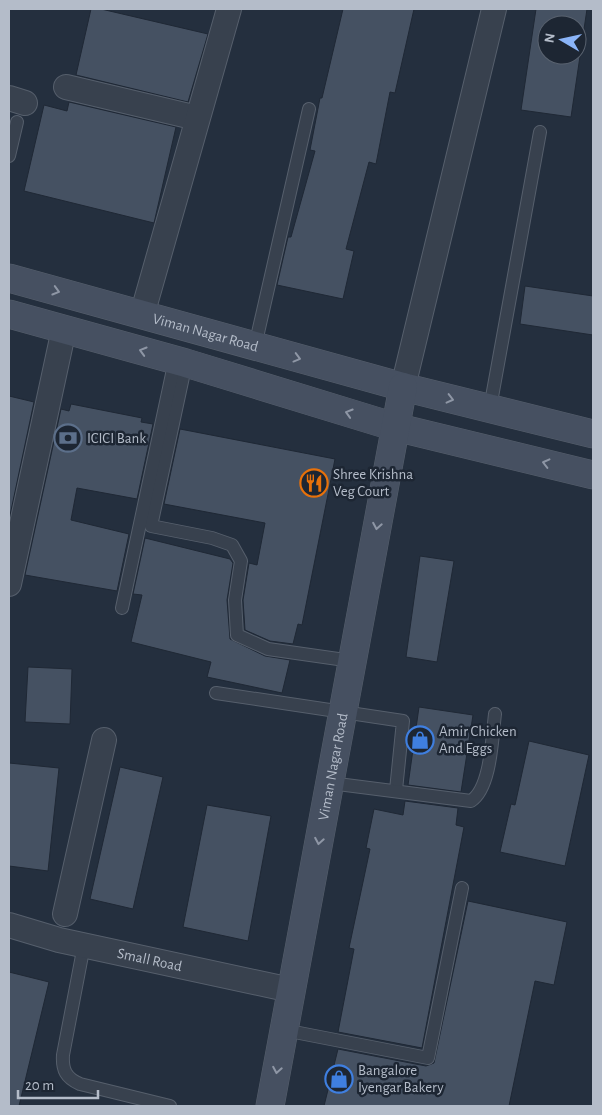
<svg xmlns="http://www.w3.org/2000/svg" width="602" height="1115" font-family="'Alegreya Sans',sans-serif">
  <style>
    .building { fill: #455162; stroke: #1f2835; fill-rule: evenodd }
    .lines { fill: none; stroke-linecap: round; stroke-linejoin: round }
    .lane-casing { stroke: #565f6c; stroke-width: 14 }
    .street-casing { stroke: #565f6c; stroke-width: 26 }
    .secondary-casing { stroke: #565f6c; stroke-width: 29 }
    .lane { stroke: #38414e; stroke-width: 12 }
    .street { stroke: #38414e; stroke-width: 24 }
    .secondary { stroke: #465061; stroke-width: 28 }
    .oneway { stroke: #8e96a5 }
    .labels { text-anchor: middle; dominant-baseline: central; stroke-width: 5; stroke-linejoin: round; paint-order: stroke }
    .street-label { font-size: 15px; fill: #b4bcc9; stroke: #1d2633 }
    .poi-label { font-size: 15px; fill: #b4bcc9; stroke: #1d2633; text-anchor: start }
  </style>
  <rect width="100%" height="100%" fill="#242f3e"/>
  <g class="building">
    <path d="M91,9H101L208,34L188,102L76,75Z"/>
    <path d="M343,9H414L395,93L390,92L376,164L369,162L346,249L354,251L343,299L277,285L288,237H291L315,151L310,150L320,98H322Z"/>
    <path d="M536,9H587L571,117L521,110ZM547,25H577V55H547Z"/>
    <path d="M69,102L176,127L154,223L24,191L44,105L67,111Z"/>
    <path d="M525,286L593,296V335L520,324Z"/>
    <path d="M9,396L34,402L9,520Z"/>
    <path d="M71,404L142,418L141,422L153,424L137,499L77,488L71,520L129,534L117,591L25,575L61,409L69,411Z"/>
    <path d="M180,429L335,459L302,625L298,624L293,644L270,641L245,630L243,600L249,563L257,565L265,523L164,504Z"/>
    <path d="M145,538L230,559L233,563L227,600L230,639L265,656L290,660L282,693L207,677L211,662L131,642L142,595L133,594Z"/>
    <path d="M420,556L454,561L437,662L406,657Z"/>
    <path d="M28,667L72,669L70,724L25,722Z"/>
    <path d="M419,707L473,715L461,792L408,785Z"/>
    <path d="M529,741L589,755L565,866L500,852L511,804L515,805Z"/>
    <path d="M9,763L59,768L48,871L9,866Z"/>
    <path d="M120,767L163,777L133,909L90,899Z"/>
    <path d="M405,801L458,808L456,825L464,827L422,1048L338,1032L354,949L349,948L370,849L366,848L374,809L403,815Z"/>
    <path d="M207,805L271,816L248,941L183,927Z"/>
    <path d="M468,901L567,922L554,985L535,981L509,1106H324L338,1049L426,1066L434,1063Z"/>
    <path d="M9,972L49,982L19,1106H9Z"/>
  </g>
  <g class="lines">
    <g class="lane-casing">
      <g id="lane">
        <path d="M9,156L17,122"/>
        <path d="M255,346L309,109"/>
        <path d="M186,363L151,526L212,538L232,545L241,561L235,600L237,635L268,649L352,661"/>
        <path d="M490,408L540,132"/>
        <path d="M122,608L175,360"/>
        <path d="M216,693L403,721L396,790"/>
        <path d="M330,783L471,801C491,788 492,738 495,714"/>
        <path d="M84,945L63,1055C62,1070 66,1078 80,1084L170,1106"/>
        <path d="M284,1030L428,1058L462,888"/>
      </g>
    </g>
    <g class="street-casing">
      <g id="street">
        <path d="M66,87L197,118"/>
        <path d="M9,98L25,103"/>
        <path d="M142,315L229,9"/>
        <path d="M403,387L494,9"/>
        <path d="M9,584L64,329"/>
        <path d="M65,914L104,740"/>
        <path id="s1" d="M9,925L59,940L291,990"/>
      </g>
    </g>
    <g class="secondary-casing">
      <g id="secondary">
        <path id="s2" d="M9,278L403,387L593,434"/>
        <path d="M9,314L186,363L395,427L593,475"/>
        <path id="s3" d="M270,1106L403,387"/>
      </g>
    </g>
    <use href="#lane" class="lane"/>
    <use href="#street" class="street"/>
    <use href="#secondary" class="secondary"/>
  </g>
  <defs><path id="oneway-chevron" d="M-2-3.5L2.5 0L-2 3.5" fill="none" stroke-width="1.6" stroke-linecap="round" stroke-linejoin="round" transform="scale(1.25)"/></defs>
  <g class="oneway">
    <use href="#oneway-chevron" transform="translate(56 291) rotate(16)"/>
    <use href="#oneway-chevron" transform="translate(143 351) rotate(-164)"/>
    <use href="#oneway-chevron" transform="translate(297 358) rotate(15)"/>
    <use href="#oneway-chevron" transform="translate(450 399) rotate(14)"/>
    <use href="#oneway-chevron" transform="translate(349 413) rotate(-163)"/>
    <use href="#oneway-chevron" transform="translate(546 463) rotate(-166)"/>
    <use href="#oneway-chevron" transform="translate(377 526) rotate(100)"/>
    <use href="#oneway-chevron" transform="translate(319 841) rotate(100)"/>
    <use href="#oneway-chevron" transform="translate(277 1070) rotate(100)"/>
  </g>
  <defs>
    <g id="bank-ring" transform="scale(1.4375)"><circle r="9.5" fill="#1d2633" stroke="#5c6f8a" stroke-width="1.5"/><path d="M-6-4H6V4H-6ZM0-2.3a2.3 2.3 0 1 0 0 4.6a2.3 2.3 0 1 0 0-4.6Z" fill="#5c6f8a"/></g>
    <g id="restaurant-ring" transform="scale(1.4375)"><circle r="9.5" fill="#1d2633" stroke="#e8710a" stroke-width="1.5"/><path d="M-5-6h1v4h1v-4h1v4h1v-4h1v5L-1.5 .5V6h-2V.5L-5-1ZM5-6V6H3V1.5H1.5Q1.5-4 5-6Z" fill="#e8710a"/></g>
    <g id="shop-ring" transform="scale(1.4375)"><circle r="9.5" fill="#1d2633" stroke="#3f7fe0" stroke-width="1.5"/><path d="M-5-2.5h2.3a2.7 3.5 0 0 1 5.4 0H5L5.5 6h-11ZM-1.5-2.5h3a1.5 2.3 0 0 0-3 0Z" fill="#3f7fe0"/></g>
  </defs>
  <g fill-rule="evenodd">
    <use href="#bank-ring" x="68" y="438"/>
    <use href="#restaurant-ring" x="314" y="483"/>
    <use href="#shop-ring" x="420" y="740"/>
    <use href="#shop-ring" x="339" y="1079"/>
  </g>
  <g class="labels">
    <g class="street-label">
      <text stroke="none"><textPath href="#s2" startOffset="204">Viman Nagar Road</textPath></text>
      <text stroke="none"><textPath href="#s3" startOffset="345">Viman Nagar Road</textPath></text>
      <text stroke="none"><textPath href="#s1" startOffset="145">Small Road</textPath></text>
    </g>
    <g class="poi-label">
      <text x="87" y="438">ICICI Bank</text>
      <text x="333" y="474">Shree Krishna<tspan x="333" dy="17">Veg Court</tspan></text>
      <text x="439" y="731">Amir Chicken<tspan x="439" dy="17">And Eggs</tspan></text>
      <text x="358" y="1070">Bangalore<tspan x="358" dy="17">Iyengar Bakery</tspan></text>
    </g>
  </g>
  <rect width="602" height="1115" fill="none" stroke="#b4bcc9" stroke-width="20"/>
  <g transform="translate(562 40) rotate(279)"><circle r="24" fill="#1d2633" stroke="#59626f"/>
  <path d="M0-4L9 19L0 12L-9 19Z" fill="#8ab4f8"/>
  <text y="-8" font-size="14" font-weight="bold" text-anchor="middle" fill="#b4bcc9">N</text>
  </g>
  <path d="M18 1090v8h80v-8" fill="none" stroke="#b4bcc9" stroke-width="2.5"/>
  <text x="25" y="1090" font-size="15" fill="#b4bcc9" stroke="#1d2633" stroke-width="4" paint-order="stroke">20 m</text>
</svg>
